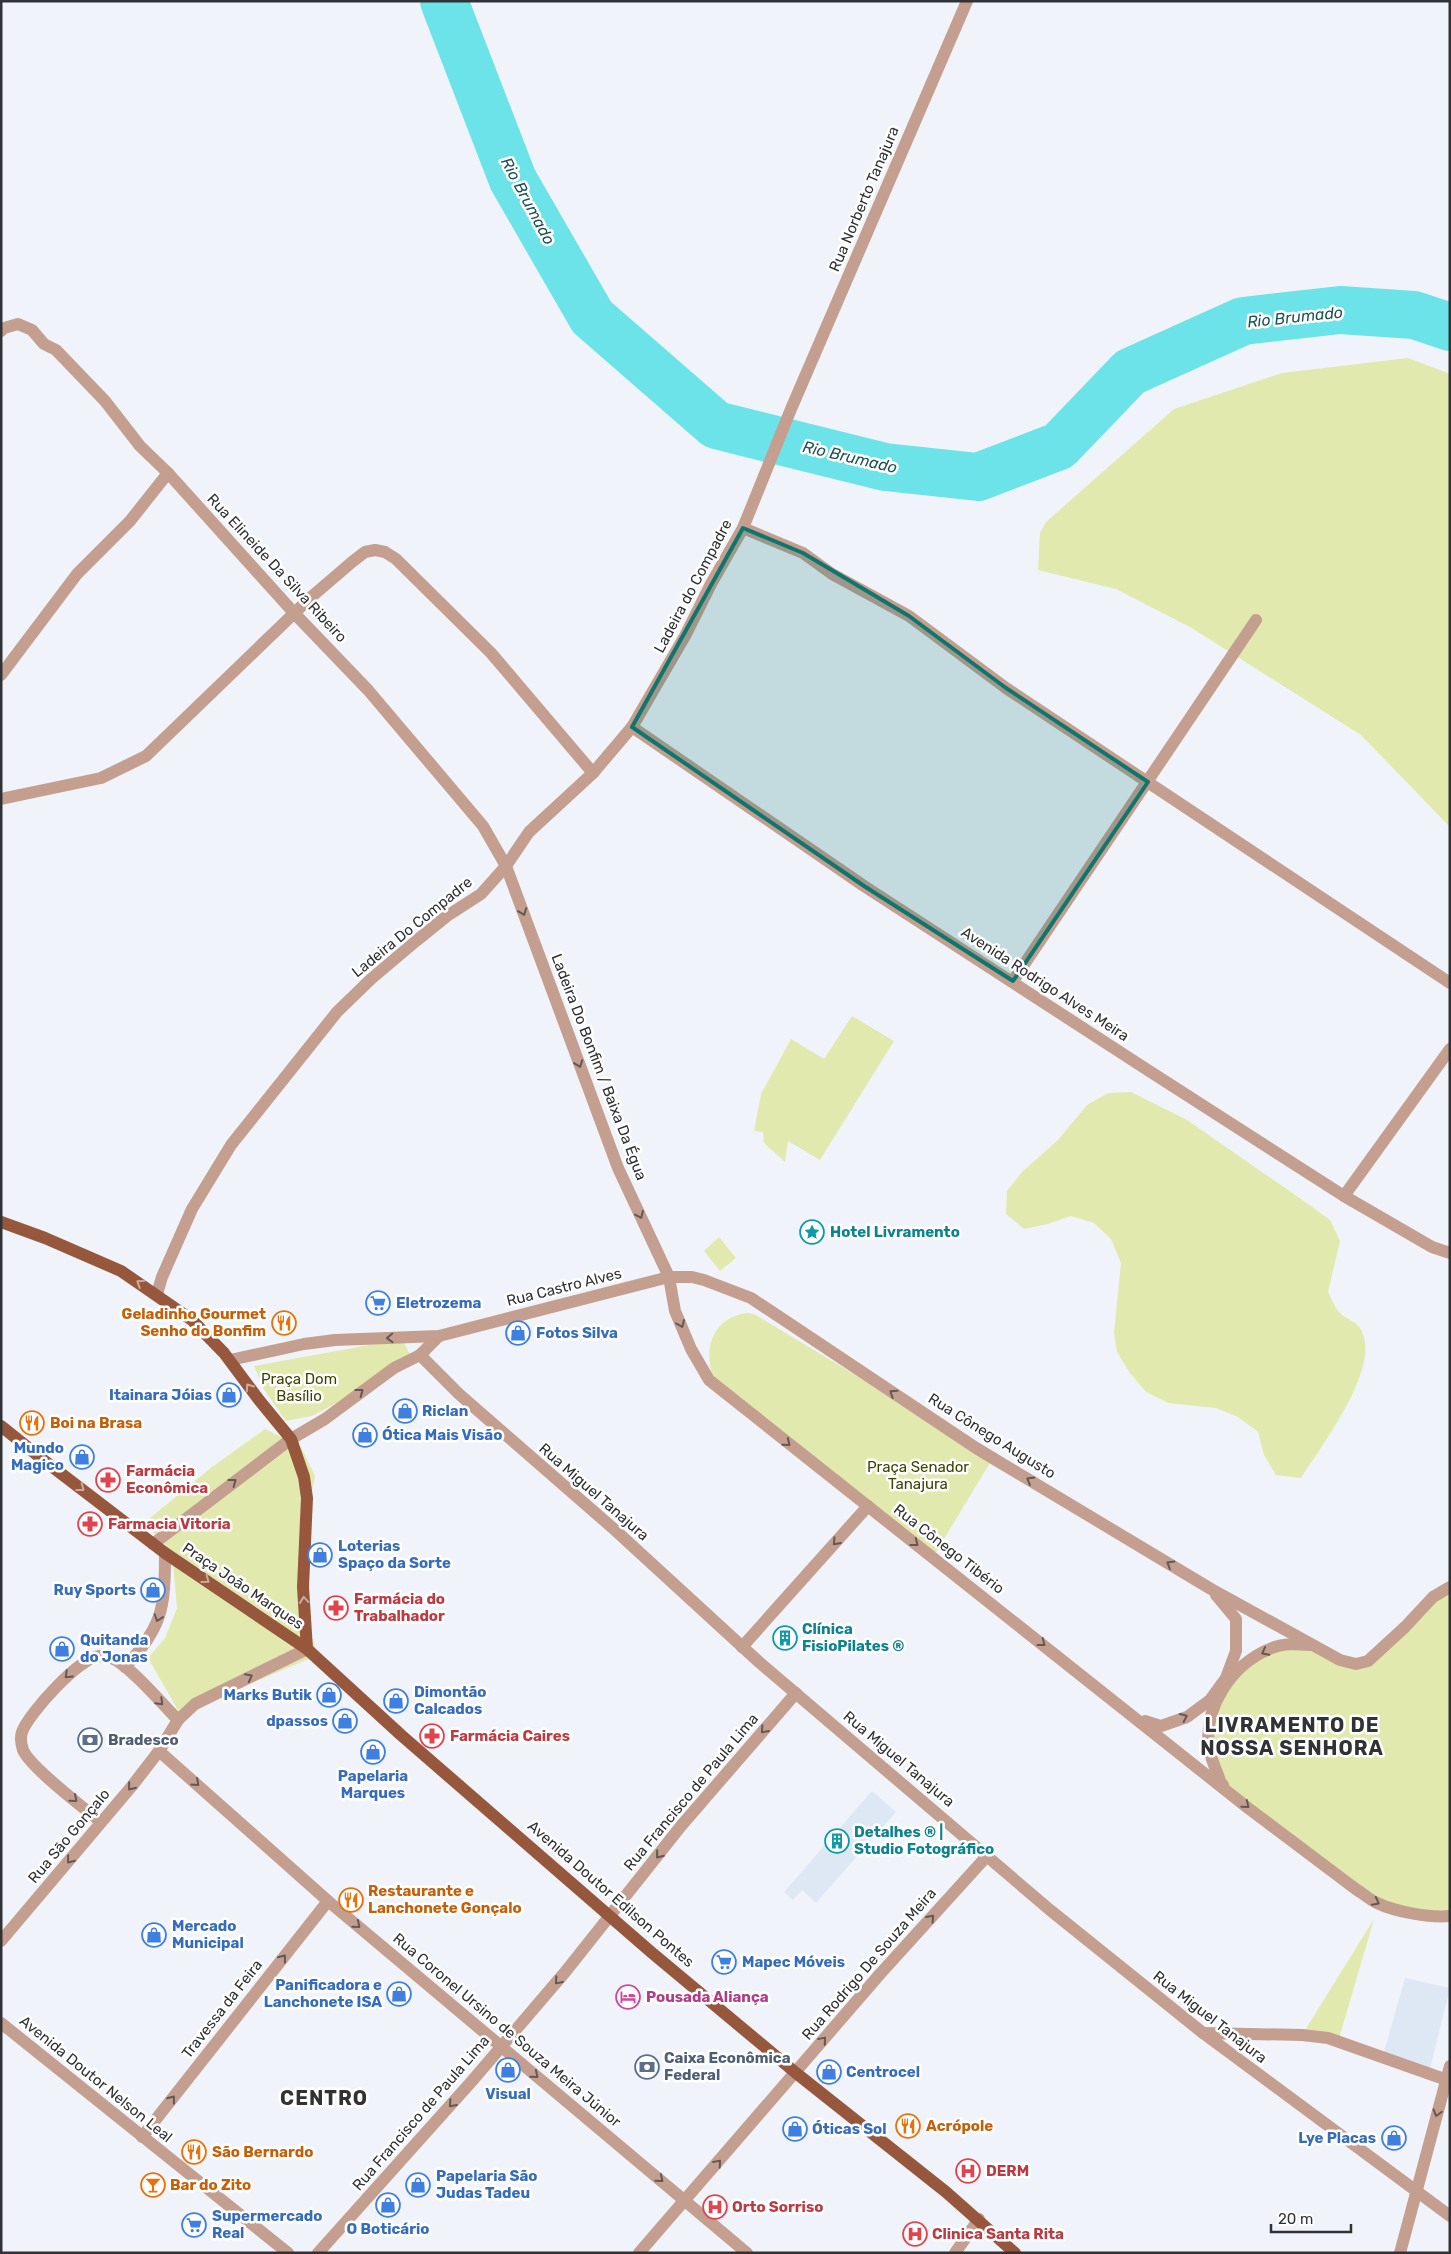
<svg xmlns="http://www.w3.org/2000/svg" width="1451" height="2254" font-family="Rubik,sans-serif">
  <style>
    .built { fill: #dee8f4 }
    .green { fill: #e1e9ae }
    .lines { fill: none; stroke-linecap: round; stroke-linejoin: round }
    .river { stroke: #6be3e8; stroke-width: 48 }
    .minor { stroke: #c49f90; stroke-width: 12 }
    .tertiary { stroke: #c49f90; stroke-width: 12 }
    .primary { stroke: #96573c; stroke-width: 12 }
    .oneway { stroke: #645855 }
    .oneway2 { stroke: #caab9e }
    .marked { fill: #0f766e; fill-opacity: 0.2; stroke: #0f766e; stroke-width: 4; stroke-linejoin: round }
    .labels { text-anchor: middle; dominant-baseline: central; stroke-width: 5; stroke-linejoin: round; paint-order: stroke }
    .street-label { font-size: 15px; fill: #303235; stroke: #fff }
    .culture-label { font-size: 15px; font-weight: bold; fill: #0d838f; stroke: #fff; text-anchor: start }
    .shop-label { font-size: 15px; font-weight: bold; fill: #366cbe; stroke: #fff; text-anchor: start }
    .food-label { font-size: 15px; font-weight: bold; fill: #c56008; stroke: #fff; text-anchor: start }
    .park-label { font-size: 15px; fill: #3e4300; stroke: #fff }
    .health-label { font-size: 15px; font-weight: bold; fill: #be3a42; stroke: #fff; text-anchor: start }
    .service-label { font-size: 15px; font-weight: bold; fill: #4e5e75; stroke: #fff; text-anchor: start }
    .hotel-label { font-size: 15px; font-weight: bold; fill: #b23c85; stroke: #fff; text-anchor: start }
    .water-label { font-size: 16px; font-style: italic; fill: #1e5355; stroke: #fff }
    .district-label { font-size: 20px; font-weight: bold; letter-spacing: 1px; fill: #303235; stroke: #fff }
  </style>
  <rect width="100%" height="100%" fill="#f0f4fa"/>
  <g class="built">
    <path d="M872,1791L896,1812L816,1903L802,1890L793,1900L784,1892Z"/>
    <path d="M1405,1978L1450,1988L1430,2069L1383,2055Z"/>
  </g>
  <g class="green">
    <path d="M1408,358L1450,374V827L1361,735L1190,627L1116,589L1038,570L1040,533L1046,522L1174,409L1282,373Z"/>
    <path d="M852,1016L894,1041L820,1160L788,1141L785,1162L764,1143L763,1132L754,1131L761,1094L791,1039L824,1059Z"/>
    <path d="M1131,1092L1187,1120L1311,1206L1330,1220L1340,1241L1328,1292C1332,1299 1335,1309 1341,1314C1347,1319 1356,1322 1360,1328C1384,1365 1321,1446 1301,1478L1276,1475L1264,1455L1258,1432L1238,1417L1216,1408L1168,1403L1146,1392L1130,1373L1117,1352L1114,1333L1121,1263L1111,1239L1094,1223L1071,1216L1048,1224L1024,1229L1006,1214L1007,1191L1022,1172L1058,1140L1087,1105L1108,1093Z"/>
    <path d="M719,1237L736,1258L720,1271L704,1251Z"/>
    <path d="M747,1313L754,1314L993,1458L933,1557L713,1377C703,1347 713,1318 747,1313Z"/>
    <path d="M402,1339L414,1362L312,1416L286,1421L265,1391L254,1366Z"/>
    <path d="M265,1429L301,1447L315,1476L309,1508V1629L318,1655L222,1696L179,1712L148,1658L165,1638L177,1608L172,1552L144,1523L212,1467Z"/>
    <path d="M1450,1587V1916L1387,1907L1220,1781L1211,1718L1243,1663L1288,1644L1356,1664Z"/>
    <path d="M1374,1919L1338,2042L1302,2035Z"/>
  </g>
  <g class="lines">
    <path class="river" d="M444,1L513,180L592,317L716,425L885,467L978,477L1059,446L1130,372L1243,321L1340,310L1414,315L1450,327"/>
    <g class="minor">
      <path d="M1,331L4,328L18,324L32,330L44,344L56,350L105,401L140,446L168,473L295,614L368,690L483,826L506,866L618,1168L669,1277L675,1311L691,1349L709,1380L1248,1808L1357,1890C1364,1894 1370,1900 1377,1903C1396,1912 1430,1918 1450,1916"/>
      <path d="M743,528L803,553L832,574L909,616L1006,688L1450,983"/>
      <path d="M1,675L77,574L130,521L168,473"/>
      <path d="M632,727L864,886L1143,1067L1344,1196L1432,1247L1450,1253"/>
      <path d="M1,799L101,778L146,756L310,598L352,562L365,552L375,550L385,552L396,559L491,653L593,773"/>
      <path d="M1013,981L1256,620"/>
      <path d="M1344,1196L1450,1049"/>
      <path d="M420,1355L439,1336"/>
      <path d="M230,1360L304,1344L335,1340L439,1336L669,1277H692L704,1280L751,1298L976,1448L1211,1589L1340,1660L1356,1664L1368,1661L1405,1627L1433,1597L1450,1587"/>
      <path d="M742,1647L868,1506"/>
      <path d="M1145,1721L1161,1726L1187,1717L1210,1700L1226,1678L1236,1651V1619L1216,1595"/>
      <path d="M1223,1785L1220,1781C1217,1771 1212,1762 1210,1752C1201,1709 1232,1663 1272,1648C1284,1643 1297,1644 1310,1645"/>
      <path d="M1203,2033L1302,2035L1328,2038L1447,2080"/>
    </g>
    <g class="tertiary">
      <path d="M157,1294L162,1277L192,1209L231,1145L337,1012L371,979L416,941L447,916L481,894L506,866L529,832L593,773L632,727L685,636L711,584L743,528L791,409L967,1"/>
      <path d="M153,1544L291,1439L325,1419L394,1368L420,1355L459,1394L615,1530L759,1662L1050,1910L1203,2033L1450,2216"/>
      <path d="M125,1667C163,1626 165,1608 165,1553"/>
      <path d="M178,1720L195,1704L307,1649"/>
      <path d="M159,1751L328,1901L747,2253"/>
      <path d="M1,1941L132,1786L159,1751L178,1720C164,1706 128,1663 111,1658C108,1658 102,1656 99,1656C79,1658 29,1713 22,1732C20,1738 21,1744 23,1750C30,1767 85,1809 101,1822"/>
      <path d="M1,2023L288,2253"/>
      <path d="M142,2137L328,1901"/>
      <path d="M318,2253L472,2081L566,1971L681,1826L796,1693"/>
      <path d="M639,2253L880,1974L987,1856"/>
      <path d="M955,2253L979,2219"/>
      <path d="M1400,2253L1450,2066"/>
    </g>
    <g class="primary">
      <path d="M1,1222L45,1238L121,1271L192,1320L224,1353L259,1400L291,1439L304,1477L307,1498L303,1587L307,1649"/>
      <path d="M1,1426L46,1462L165,1553L307,1649L401,1735L651,1952L796,2073L946,2192L1015,2253"/>
    </g>
  </g>
  <defs><path id="oneway-chevron" d="M-2-3.5L2.5 0L-2 3.5" fill="none" stroke-width="1.6" stroke-linecap="round" stroke-linejoin="round" transform="scale(1.25)"/></defs>
  <g class="oneway">
    <use href="#oneway-chevron" transform="translate(523 912) rotate(70)"/>
    <use href="#oneway-chevron" transform="translate(579 1064) rotate(70)"/>
    <use href="#oneway-chevron" transform="translate(640 1215) rotate(65)"/>
    <use href="#oneway-chevron" transform="translate(681 1324) rotate(67)"/>
    <use href="#oneway-chevron" transform="translate(390 1338) rotate(178)"/>
    <use href="#oneway-chevron" transform="translate(360 1392) rotate(-37)"/>
    <use href="#oneway-chevron" transform="translate(893 1393) rotate(-146)"/>
    <use href="#oneway-chevron" transform="translate(787 1443) rotate(39)"/>
    <use href="#oneway-chevron" transform="translate(1030 1480) rotate(-149)"/>
    <use href="#oneway-chevron" transform="translate(233 1482) rotate(-37)"/>
    <use href="#oneway-chevron" transform="translate(836 1542) rotate(132)"/>
    <use href="#oneway-chevron" transform="translate(915 1543) rotate(38)"/>
    <use href="#oneway-chevron" transform="translate(1170 1564) rotate(-149)"/>
    <use href="#oneway-chevron" transform="translate(158 1618) rotate(109)"/>
    <use href="#oneway-chevron" transform="translate(1042 1643) rotate(38)"/>
    <use href="#oneway-chevron" transform="translate(1265 1652) rotate(152)"/>
    <use href="#oneway-chevron" transform="translate(68 1675) rotate(136)"/>
    <use href="#oneway-chevron" transform="translate(249 1677) rotate(-27)"/>
    <use href="#oneway-chevron" transform="translate(160 1702) rotate(45)"/>
    <use href="#oneway-chevron" transform="translate(1184 1717) rotate(-25)"/>
    <use href="#oneway-chevron" transform="translate(764 1730) rotate(131)"/>
    <use href="#oneway-chevron" transform="translate(196 1783) rotate(42)"/>
    <use href="#oneway-chevron" transform="translate(131 1787) rotate(129)"/>
    <use href="#oneway-chevron" transform="translate(74 1799) rotate(41)"/>
    <use href="#oneway-chevron" transform="translate(1246 1805) rotate(39)"/>
    <use href="#oneway-chevron" transform="translate(659 1855) rotate(129)"/>
    <use href="#oneway-chevron" transform="translate(70 1860) rotate(129)"/>
    <use href="#oneway-chevron" transform="translate(1376 1902) rotate(27)"/>
    <use href="#oneway-chevron" transform="translate(931 1918) rotate(-48)"/>
    <use href="#oneway-chevron" transform="translate(357 1925) rotate(40)"/>
    <use href="#oneway-chevron" transform="translate(283 1958) rotate(-52)"/>
    <use href="#oneway-chevron" transform="translate(558 1981) rotate(131)"/>
    <use href="#oneway-chevron" transform="translate(823 2040) rotate(-50)"/>
    <use href="#oneway-chevron" transform="translate(535 2075) rotate(40)"/>
    <use href="#oneway-chevron" transform="translate(172 2099) rotate(-52)"/>
    <use href="#oneway-chevron" transform="translate(452 2104) rotate(132)"/>
    <use href="#oneway-chevron" transform="translate(1437 2113) rotate(106)"/>
    <use href="#oneway-chevron" transform="translate(718 2163) rotate(-49)"/>
    <use href="#oneway-chevron" transform="translate(660 2179) rotate(39)"/>
  </g>
  <g class="oneway2">
    <use href="#oneway-chevron" transform="translate(140 1283) rotate(-147)"/>
    <use href="#oneway-chevron" transform="translate(249 1387) rotate(-125)"/>
    <use href="#oneway-chevron" transform="translate(81 1488) rotate(37)"/>
    <use href="#oneway-chevron" transform="translate(206 1580) rotate(36)"/>
    <use href="#oneway-chevron" transform="translate(304 1600) rotate(-95)"/>
  </g>
  <path class="marked" d="M743,528L803,553L909,616L1006,688L1148,782L1013,981L864,886L632,727Z"/>
  <defs>
    <g id="sight-ring" transform="scale(1.25)"><circle r="9.5" fill="#fff" stroke="#0f9aa8" stroke-width="1.5"/><path d="M0-6L1.8-2.2L6-1.7L2.9 1.2L3.7 5.4L0 3.3L-3.7 5.4L-2.9 1.2L-6-1.7L-1.8-2.2Z" fill="#0f9aa8"/></g>
    <g id="supermarket-ring" transform="scale(1.25)"><circle r="9.5" fill="#fff" stroke="#3f7fe0" stroke-width="1.5"/><path d="M-6-5.5h2.5l.6 2H6L4.5 2H-2.5L-4.4-4H-6ZM-1.5 3.2a1.3 1.3 0 1 0 .1 0ZM3 3.2a1.3 1.3 0 1 0 .1 0Z" fill="#3f7fe0"/></g>
    <g id="restaurant-ring" transform="scale(1.25)"><circle r="9.5" fill="#fff" stroke="#e8710a" stroke-width="1.5"/><path d="M-5-6h1v4h1v-4h1v4h1v-4h1v5L-1.5 .5V6h-2V.5L-5-1ZM5-6V6H3V1.5H1.5Q1.5-4 5-6Z" fill="#e8710a"/></g>
    <g id="shop-ring" transform="scale(1.25)"><circle r="9.5" fill="#fff" stroke="#3f7fe0" stroke-width="1.5"/><path d="M-5-2.5h2.3a2.7 3.5 0 0 1 5.4 0H5L5.5 6h-11ZM-1.5-2.5h3a1.5 2.3 0 0 0-3 0Z" fill="#3f7fe0"/></g>
    <g id="pharmacy-ring" transform="scale(1.25)"><circle r="9.5" fill="#fff" stroke="#e0444e" stroke-width="1.5"/><path d="M-2-6h4v4h4v4h-4v4h-4v-4h-4v-4h4Z" fill="#e0444e"/></g>
    <g id="building-ring" transform="scale(1.25)"><circle r="9.5" fill="#fff" stroke="#0f9aa8" stroke-width="1.5"/><path d="M-4-6H4V6H1V3H-1V6H-4ZM-2.5-4.3h1.7v1.8h-1.7ZM.8-4.3h1.7v1.8H.8ZM-2.5-1h1.7V.8h-1.7ZM.8-1h1.7V.8H.8Z" fill="#0f9aa8"/></g>
    <g id="bank-ring" transform="scale(1.25)"><circle r="9.5" fill="#fff" stroke="#5c6f8a" stroke-width="1.5"/><path d="M-6-4H6V4H-6ZM0-2.3a2.3 2.3 0 1 0 0 4.6a2.3 2.3 0 1 0 0-4.6Z" fill="#5c6f8a"/></g>
    <g id="hotel-ring" transform="scale(1.25)"><circle r="9.5" fill="#fff" stroke="#d1479c" stroke-width="1.5"/><path d="M-6-4.5h1.5V1H6V5H4.5V3h-9V5H-6ZM-4 0a1.8 1.8 0 1 1 3.6 0ZM.5 0V-2.5h3Q6-2.5 6 0Z" fill="#d1479c"/></g>
    <g id="hospital-ring" transform="scale(1.25)"><circle r="9.5" fill="#fff" stroke="#e0444e" stroke-width="1.5"/><path d="M-5-5h3v3.5h4V-5h3V5h-3V1.5h-4V5h-3Z" fill="#e0444e"/></g>
    <g id="bar-ring" transform="scale(1.25)"><circle r="9.5" fill="#fff" stroke="#e8710a" stroke-width="1.5"/><path d="M-6-5H6L.8 .8V4.5H3.5V6h-7V4.5H-.8V.8Z" fill="#e8710a"/></g>
  </defs>
  <g fill-rule="evenodd">
    <use href="#sight-ring" x="812" y="1232"/>
    <use href="#supermarket-ring" x="378" y="1303"/>
    <use href="#restaurant-ring" x="284" y="1323"/>
    <use href="#shop-ring" x="518" y="1333"/>
    <use href="#shop-ring" x="229" y="1395"/>
    <use href="#shop-ring" x="405" y="1411"/>
    <use href="#restaurant-ring" x="32" y="1423"/>
    <use href="#shop-ring" x="365" y="1435"/>
    <use href="#shop-ring" x="82" y="1457"/>
    <use href="#pharmacy-ring" x="108" y="1480"/>
    <use href="#pharmacy-ring" x="90" y="1524"/>
    <use href="#shop-ring" x="320" y="1555"/>
    <use href="#shop-ring" x="153" y="1590"/>
    <use href="#pharmacy-ring" x="336" y="1608"/>
    <use href="#building-ring" x="785" y="1638"/>
    <use href="#shop-ring" x="62" y="1649"/>
    <use href="#shop-ring" x="329" y="1695"/>
    <use href="#shop-ring" x="396" y="1701"/>
    <use href="#shop-ring" x="345" y="1721"/>
    <use href="#pharmacy-ring" x="432" y="1736"/>
    <use href="#bank-ring" x="90" y="1740"/>
    <use href="#shop-ring" x="373" y="1752"/>
    <use href="#building-ring" x="837" y="1841"/>
    <use href="#restaurant-ring" x="351" y="1900"/>
    <use href="#shop-ring" x="154" y="1935"/>
    <use href="#supermarket-ring" x="724" y="1962"/>
    <use href="#shop-ring" x="399" y="1994"/>
    <use href="#hotel-ring" x="628" y="1997"/>
    <use href="#bank-ring" x="647" y="2067"/>
    <use href="#shop-ring" x="508" y="2070"/>
    <use href="#shop-ring" x="829" y="2072"/>
    <use href="#restaurant-ring" x="908" y="2126"/>
    <use href="#shop-ring" x="795" y="2129"/>
    <use href="#shop-ring" x="1394" y="2138"/>
    <use href="#restaurant-ring" x="194" y="2152"/>
    <use href="#hospital-ring" x="968" y="2171"/>
    <use href="#bar-ring" x="153" y="2185"/>
    <use href="#shop-ring" x="418" y="2185"/>
    <use href="#shop-ring" x="388" y="2205"/>
    <use href="#hospital-ring" x="715" y="2207"/>
    <use href="#supermarket-ring" x="194" y="2225"/>
    <use href="#hospital-ring" x="915" y="2234"/>
  </g>
  <g class="labels">
    <g class="street-label">
      <text transform="translate(864 199) rotate(-67)">Rua Norberto Tanajura</text>
      <text transform="translate(277 568) rotate(47)">Rua Elineide Da Silva Ribeiro</text>
      <text transform="translate(693 586) rotate(-62)">Ladeira do Compadre</text>
      <text transform="translate(412 927) rotate(-39)">Ladeira Do Compadre</text>
      <text transform="translate(1045 984) rotate(33)">Avenida Rodrigo Alves Meira</text>
      <text transform="translate(599 1067) rotate(69)">Ladeira Do Bonfim / Baixa Da Égua</text>
      <text transform="translate(564 1287) rotate(-14)">Rua Castro Alves</text>
      <text transform="translate(992 1436) rotate(32)">Rua Cônego Augusto</text>
      <text transform="translate(594 1492) rotate(41)">Rua Miguel Tanajura</text>
      <text transform="translate(949 1549) rotate(38)">Rua Cônego Tibério</text>
      <text transform="translate(243 1586) rotate(34)">Praça João Marques</text>
      <text transform="translate(899 1759) rotate(40)">Rua Miguel Tanajura</text>
      <text transform="translate(691 1792) rotate(-50)">Rua Francisco de Paula Lima</text>
      <text transform="translate(69 1836) rotate(-50)">Rua São Gonçalo</text>
      <text transform="translate(611 1894) rotate(41)">Avenida Doutor Edilson Pontes</text>
      <text transform="translate(869 1964) rotate(-49)">Rua Rodrigo De Souza Meira</text>
      <text transform="translate(222 2009) rotate(-52)">Travessa da Feira</text>
      <text transform="translate(1210 2017) rotate(38)">Rua Miguel Tanajura</text>
      <text transform="translate(507 2030) rotate(40)">Rua Coronel Ursino de Souza Meira Júnior</text>
      <text transform="translate(96 2079) rotate(39)">Avenida Doutor Nelson Leal</text>
      <text transform="translate(421 2113) rotate(-49)">Rua Francisco de Paula Lima</text>
    </g>
    <g class="culture-label">
      <text x="830" y="1232">Hotel Livramento</text>
      <text x="802" y="1629">Clínica<tspan x="802" dy="17">FisioPilates ®</tspan></text>
      <text x="854" y="1832">Detalhes ® |<tspan x="854" dy="17">Studio Fotográfico</tspan></text>
    </g>
    <g class="shop-label">
      <text x="396" y="1303">Eletrozema</text>
      <text x="536" y="1333">Fotos Silva</text>
      <text x="212" y="1395" text-anchor="end">Itainara Jóias</text>
      <text x="422" y="1411">Riclan</text>
      <text x="382" y="1435">Ótica Mais Visão</text>
      <text x="64" y="1448" text-anchor="end">Mundo<tspan x="64" dy="17">Magico</tspan></text>
      <text x="338" y="1546">Loterias<tspan x="338" dy="17">Spaço da Sorte</tspan></text>
      <text x="136" y="1590" text-anchor="end">Ruy Sports</text>
      <text x="80" y="1640">Quitanda<tspan x="80" dy="17">do Jonas</tspan></text>
      <text x="414" y="1692">Dimontão<tspan x="414" dy="17">Calcados</tspan></text>
      <text x="312" y="1695" text-anchor="end">Marks Butik</text>
      <text x="328" y="1721" text-anchor="end">dpassos</text>
      <text x="373" y="1776" text-anchor="middle">Papelaria<tspan x="373" dy="17">Marques</tspan></text>
      <text x="172" y="1926">Mercado<tspan x="172" dy="17">Municipal</tspan></text>
      <text x="742" y="1962">Mapec Móveis</text>
      <text x="382" y="1985" text-anchor="end">Panificadora e<tspan x="382" dy="17">Lanchonete ISA</tspan></text>
      <text x="846" y="2072">Centrocel</text>
      <text x="508" y="2094" text-anchor="middle">Visual</text>
      <text x="812" y="2129">Óticas Sol</text>
      <text x="1376" y="2138" text-anchor="end">Lye Placas</text>
      <text x="436" y="2176">Papelaria São<tspan x="436" dy="17">Judas Tadeu</tspan></text>
      <text x="212" y="2216">Supermercado<tspan x="212" dy="17">Real</tspan></text>
      <text x="388" y="2229" text-anchor="middle">O Boticário</text>
    </g>
    <g class="food-label">
      <text x="266" y="1314" text-anchor="end">Geladinho Gourmet<tspan x="266" dy="17">Senho do Bonfim</tspan></text>
      <text x="50" y="1423">Boi na Brasa</text>
      <text x="368" y="1891">Restaurante e<tspan x="368" dy="17">Lanchonete Gonçalo</tspan></text>
      <text x="926" y="2126">Acrópole</text>
      <text x="212" y="2152">São Bernardo</text>
      <text x="170" y="2185">Bar do Zito</text>
    </g>
    <g class="park-label">
      <text x="299" y="1379">Praça Dom<tspan x="299" dy="17">Basílio</tspan></text>
      <text x="918" y="1467">Praça Senador<tspan x="918" dy="17">Tanajura</tspan></text>
    </g>
    <g class="health-label">
      <text x="126" y="1471">Farmácia<tspan x="126" dy="17">Econômica</tspan></text>
      <text x="108" y="1524">Farmacia Vitoria</text>
      <text x="354" y="1599">Farmácia do<tspan x="354" dy="17">Trabalhador</tspan></text>
      <text x="450" y="1736">Farmácia Caires</text>
      <text x="986" y="2171">DERM</text>
      <text x="732" y="2207">Orto Sorriso</text>
      <text x="932" y="2234">Clinica Santa Rita</text>
    </g>
    <g class="service-label">
      <text x="108" y="1740">Bradesco</text>
      <text x="664" y="2058">Caixa Econômica<tspan x="664" dy="17">Federal</tspan></text>
    </g>
    <g class="hotel-label">
      <text x="646" y="1997">Pousada Aliança</text>
    </g>
    <g class="water-label">
      <text transform="translate(528 201) rotate(62)">Rio Brumado</text>
      <text transform="translate(1295 317) rotate(-6)">Rio Brumado</text>
      <text transform="translate(850 457) rotate(13)">Rio Brumado</text>
    </g>
    <g class="district-label">
      <text x="1292" y="1725">LIVRAMENTO DE<tspan x="1292" dy="23">NOSSA SENHORA</tspan></text>
      <text x="324" y="2098">CENTRO</text>
    </g>
  </g>
  <rect width="1451" height="2254" fill="none" stroke="#303235" stroke-width="5"/>
  <path d="M1271 2224v8h80v-8" fill="none" stroke="#303235" stroke-width="2.5"/>
  <text x="1278" y="2224" font-size="15" fill="#303235" stroke="#ffffff" stroke-width="4" paint-order="stroke">20 m</text>
</svg>
